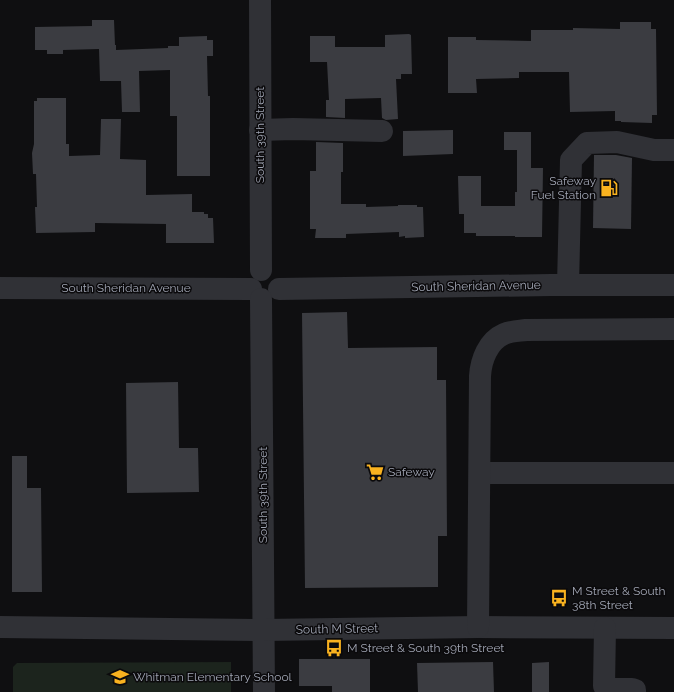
<svg xmlns="http://www.w3.org/2000/svg" width="674" height="692" font-family="Raleway,sans-serif">
  <style>
    .green { fill: #1c241d }
    .building { fill: #3b3c41 }
    .lines { fill: none; stroke-linecap: round; stroke-linejoin: round }
    .minor { stroke: #303136; stroke-width: 22 }
    .labels { text-anchor: middle; dominant-baseline: central; stroke-width: 3; stroke-linejoin: round; paint-order: stroke }
    .street-label { font-size: 12px; fill: #a0a5b3; stroke: #0b0a0c }
    .poi-label { font-size: 12px; fill: #a0a5b3; stroke: #0b0a0c; text-anchor: start }
  </style>
  <rect width="100%" height="100%" fill="#0f0f11"/>
  <path class="green" d="M231,662V692H13V667L17,663Z"/>
  <g class="building">
    <path d="M92,20H114L115,45H116V50L168,48V46H179V37L207,36V40H213V56H207L208,96H210V176H177V116H170V70L139,71L140,112H122L121,81H100L99,49L63,50V54H47V50H35V27L92,26Z"/>
    <path d="M620,22H651V29H656L657,115H652V123L621,122V121H615V111L570,112L569,72H519V78L476,79L477,93H448V37H476V40L531,41V30H573V28L620,29Z"/>
    <path d="M409,34L411,35L412,74H401V79H396L398,119L386,120L382,118L381,98L345,99V118L326,117V100H329L327,62H310V36H335V47H385V35Z"/>
    <path d="M37,98H66V144H69V156L100,155L101,119H121L120,159L146,160V195L192,194V212H204V214H208V218H213L214,243H166V224L95,223V232L36,233L35,207H37L36,174H33L32,153L34,144V101H37Z"/>
    <path d="M453,130V154L403,156V131Z"/>
    <path d="M504,132H531V168H543L542,237H515V236H476V233H464V214H459L458,176H481V206H515V192H517V150H504Z"/>
    <path d="M316,142L343,143V172H341V204H366V207L398,206V205H417V207H423L424,237L405,238V236L399,237V232L346,234V238H315L316,229H310V171H316Z"/>
    <path d="M594,155H616L632,158L631,229L593,228Z"/>
    <path d="M347,312L348,348L437,347V380H446L447,536H438V587L305,588L302,313Z"/>
    <path d="M178,382L179,448H198L199,492L127,493L126,383Z"/>
    <path d="M12,456H27V488H41L42,592H12Z"/>
    <path d="M299,659H370V692H332V686H299Z"/>
    <path d="M493,662L494,692H418L417,663Z"/>
    <path d="M549,662V692H532V663Z"/>
  </g>
  <g class="lines">
    <g class="minor">
      <path d="M260,0L261,270"/>
      <path d="M260,130L293,129L382,131"/>
      <path d="M568,285L571,160L587,143L617,142L654,150H674"/>
      <path d="M0,288L251,289"/>
      <path d="M279,289L551,285H674"/>
      <path d="M261,299L264,692"/>
      <path d="M480,473H674"/>
      <path d="M0,627L264,630L478,627L674,628"/>
      <path d="M478,627L480,376C481,360 488,341 504,334C511,331 519,331 526,330L674,329"/>
      <path d="M605,628L604,686L607,689H632L635,690V692"/>
    </g>
  </g>
  <defs>
    <g id="fuel-bare" transform="scale(1.38)"><path d="M-5.5-6h7V0h2V4h1.3V-2.5L3-4.5l.8-.8L6-3V5H2.5V1h-1V6h-7ZM-4.2-4.7v3.2H.2V-4.7Z" fill="#f9b21f" stroke="#0b0a0c" stroke-width="2.5" paint-order="stroke"/></g>
    <g id="supermarket-bare" transform="scale(1.38)"><path d="M-6-5.5h2.5l.6 2H6L4.5 2H-2.5L-4.4-4H-6ZM-1.5 3.2a1.3 1.3 0 1 0 .1 0ZM3 3.2a1.3 1.3 0 1 0 .1 0Z" fill="#f9b21f" stroke="#0b0a0c" stroke-width="2.5" paint-order="stroke"/></g>
    <g id="bus-bare" transform="scale(1.38)"><path d="M-5-6H5V4H4V6H2V4H-2V6H-4V4H-5ZM-3.5-4V0h7V-4ZM-3.5 1.2v1.5H-2V1.2ZM2 1.2v1.5H3.5V1.2Z" fill="#f9b21f" stroke="#0b0a0c" stroke-width="2.5" paint-order="stroke"/></g>
    <g id="school-bare" transform="scale(1.38)"><path d="M0-5L7-2L0 1L-7-2ZM-4 1L0 2.5L4 1V4Q0 6-4 4Z" fill="#f9b21f" stroke="#0b0a0c" stroke-width="2.5" paint-order="stroke"/></g>
  </defs>
  <g fill-rule="evenodd">
    <use href="#fuel-bare" x="609" y="188"/>
    <use href="#supermarket-bare" x="375" y="472"/>
    <use href="#bus-bare" x="559" y="598"/>
    <use href="#bus-bare" x="334" y="648"/>
    <use href="#school-bare" x="120" y="677"/>
  </g>
  <g class="labels">
    <g class="street-label">
      <text transform="translate(260 135) rotate(-90)">South 39th Street</text>
      <text transform="translate(476 286) rotate(-1)">South Sheridan Avenue</text>
      <text x="126" y="288">South Sheridan Avenue</text>
      <text transform="translate(263 495) rotate(-90)">South 39th Street</text>
      <text transform="translate(337 629) rotate(-1)">South M Street</text>
    </g>
    <g class="poi-label">
      <text x="596" y="181" text-anchor="end">Safeway<tspan x="596" dy="14">Fuel Station</tspan></text>
      <text x="388" y="472">Safeway</text>
      <text x="572" y="591">M Street &amp; South<tspan x="572" dy="14">38th Street</tspan></text>
      <text x="347" y="648">M Street &amp; South 39th Street</text>
      <text x="133" y="677">Whitman Elementary School</text>
    </g>
  </g>
</svg>
